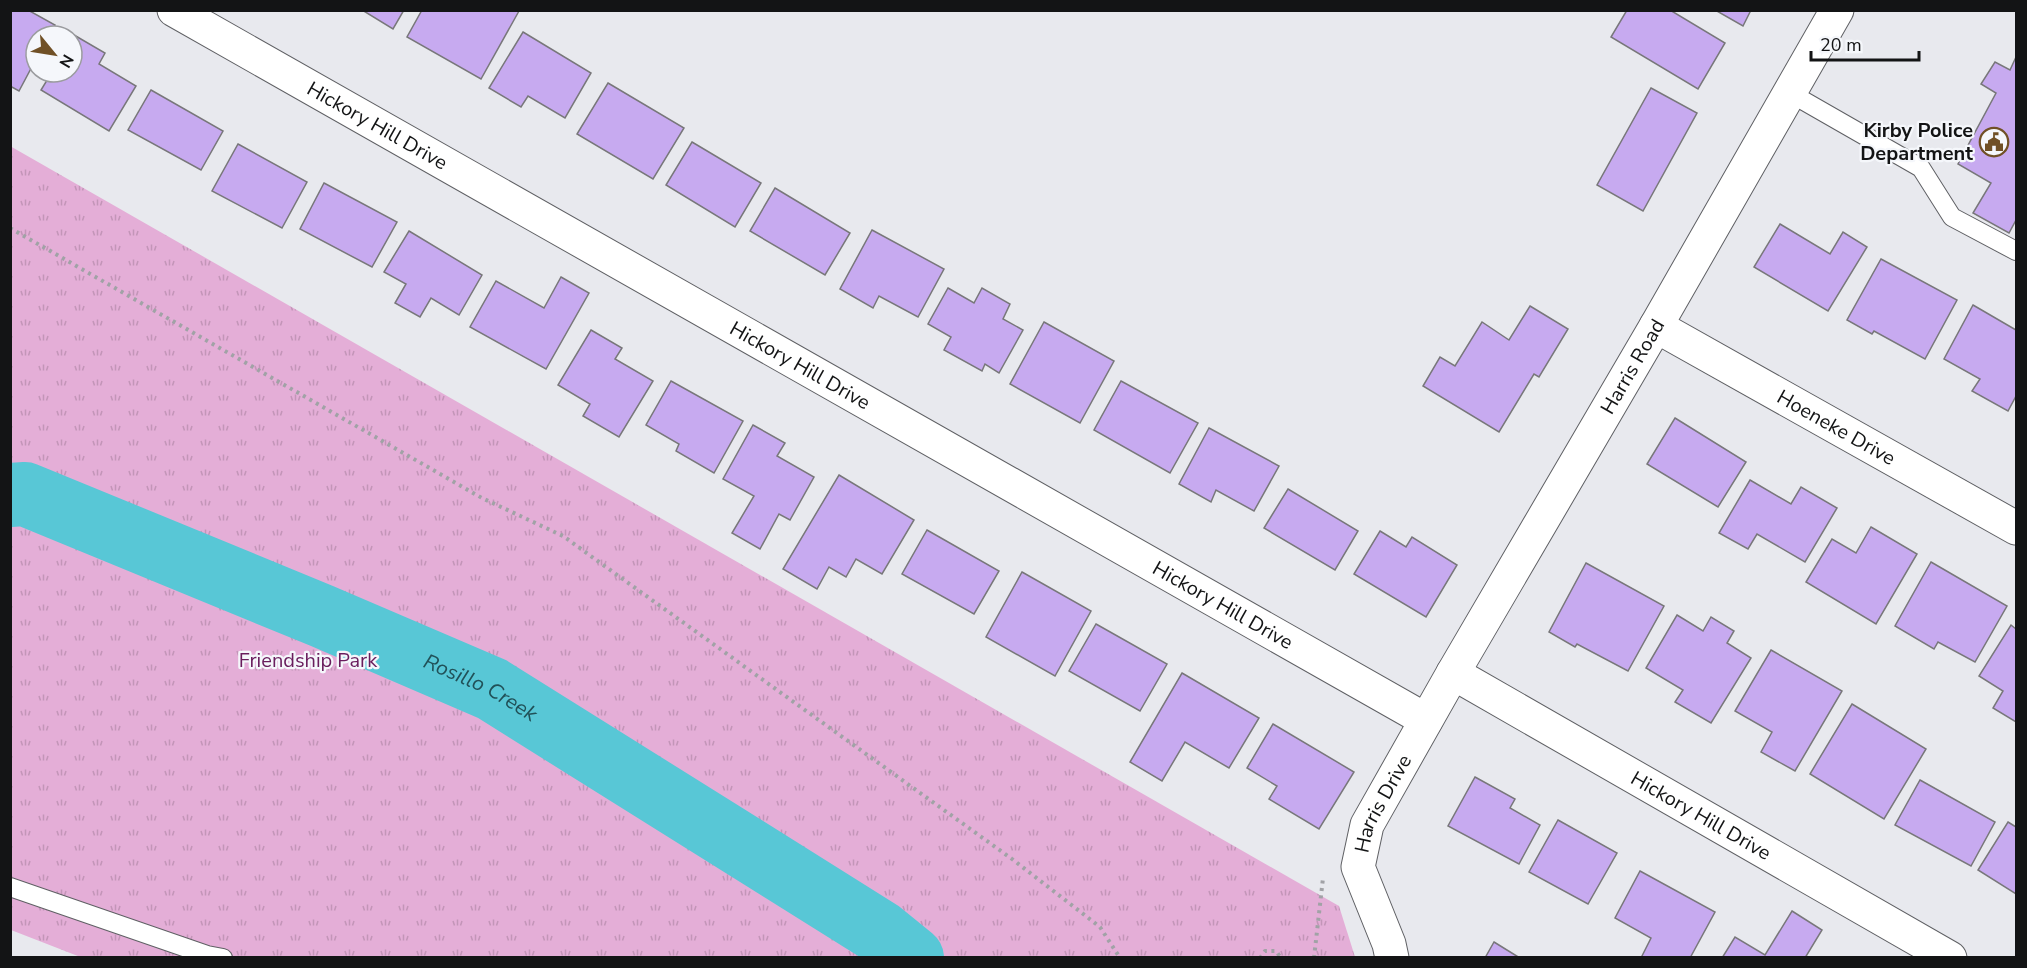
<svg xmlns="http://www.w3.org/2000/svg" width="2027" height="968" font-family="'Nunito Sans',sans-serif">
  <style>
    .park { fill: url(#park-tufts) }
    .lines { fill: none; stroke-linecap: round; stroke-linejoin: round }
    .river { stroke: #58c7d6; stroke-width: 64 }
    .building { fill: #c7aaf0; stroke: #78777a; stroke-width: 1.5 }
    .lane-casing { stroke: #5f6064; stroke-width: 20 }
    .street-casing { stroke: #5f6064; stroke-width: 35 }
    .path { stroke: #a1a2a6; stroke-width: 4; stroke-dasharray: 3 4.5; stroke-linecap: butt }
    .lane { stroke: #fff; stroke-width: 18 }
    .street { stroke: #fff; stroke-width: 33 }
    .labels { text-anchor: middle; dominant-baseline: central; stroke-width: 4.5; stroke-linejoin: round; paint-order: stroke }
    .street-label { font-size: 20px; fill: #131415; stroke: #f5f7fb }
    .poi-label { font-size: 20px; font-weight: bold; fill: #131415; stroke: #f5f7fb; text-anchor: end }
    .park-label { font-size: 20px; fill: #691d5d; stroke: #f5f7fb }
    .water-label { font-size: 21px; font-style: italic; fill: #215158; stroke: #f5f7fb }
  </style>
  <defs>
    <pattern id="park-tufts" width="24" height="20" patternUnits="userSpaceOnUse" patternTransform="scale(1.5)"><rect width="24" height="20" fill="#e4aed7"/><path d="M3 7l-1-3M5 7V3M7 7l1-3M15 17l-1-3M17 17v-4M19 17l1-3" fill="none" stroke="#c395b8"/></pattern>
  </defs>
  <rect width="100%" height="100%" fill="#e8e9ee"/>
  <path class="park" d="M10,146L1339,906L1355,957L83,958L11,930Z"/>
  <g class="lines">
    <path class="river" id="s1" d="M10,495L25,494L322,616L492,689L880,932L912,958"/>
  </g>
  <g class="building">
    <path d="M10,10H28L55,25L49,36H36V59L19,91L10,86Z"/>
    <path d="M362,10H404L393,29Z"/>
    <path d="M422,10H518L519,11L481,79L407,37Z"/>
    <path d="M1627,10H1670L1725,43L1698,89L1611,37Z"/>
    <path d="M1715,10H1751L1743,26Z"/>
    <path d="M523,32L591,73L565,118L528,96L521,107L489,88Z"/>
    <path d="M74,35L105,53L99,64L136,86L109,131L41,90L52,72H72V38Z"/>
    <path d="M2016,57V220L2009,233L1973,213L1991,183L1958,164L1996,93L1981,84L1995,62L2010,70Z"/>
    <path d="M608,83L684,128L653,179L577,134Z"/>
    <path d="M1651,88L1697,113L1643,211L1597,185Z"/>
    <path d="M151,90L223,131L201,170L128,130Z"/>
    <path d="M692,142L761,183L735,227L666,185Z"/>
    <path d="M238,144L307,182L282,228L212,191Z"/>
    <path d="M324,183L397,222L372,267L300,229Z"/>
    <path d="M775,188L850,233L825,275L750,231Z"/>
    <path d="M1780,224L1830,254L1843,232L1867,247L1828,311L1754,267Z"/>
    <path d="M872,230L944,269L918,317L879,296L873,308L840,289Z"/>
    <path d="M409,231L482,275L459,315L431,298L420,317L395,303L406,284L384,272Z"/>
    <path d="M1881,259L1957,300L1925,359L1874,331L1872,334L1847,320Z"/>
    <path d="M561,277L589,293L546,369L470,327L496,281L544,308Z"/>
    <path d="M948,288L974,303L982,288L1010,304L1003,319L1023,330L999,373L985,364L982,371L944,350L951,337L928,324Z"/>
    <path d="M1973,305L2016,330V396L2008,411L1972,391L1980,379L1944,359Z"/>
    <path d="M1530,306L1568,329L1539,377L1534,374L1499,432L1423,386L1440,357L1455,366L1482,322L1509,340Z"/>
    <path d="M1044,322L1114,361L1080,423L1010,384Z"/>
    <path d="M591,330L622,348L615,359L653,381L619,437L583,416L590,404L558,385Z"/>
    <path d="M671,381L743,421L714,473L676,451L679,444L646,425Z"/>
    <path d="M1121,381L1198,423L1170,473L1094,430Z"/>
    <path d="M1675,418L1746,462L1718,507L1647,464Z"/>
    <path d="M753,425L785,443L777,456L814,477L790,520L779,514L760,549L732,533L754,496L723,479Z"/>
    <path d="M1209,428L1279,466L1254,511L1216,490L1211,502L1179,484Z"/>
    <path d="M839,475L914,520L882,574L856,559L846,577L829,567L817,589L783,569Z"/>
    <path d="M1750,480L1791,504L1801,487L1837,508L1805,562L1757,534L1748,549L1719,533Z"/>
    <path d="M1288,489L1358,531L1335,570L1264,528Z"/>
    <path d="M1871,527L1917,554L1876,624L1806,582L1832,539L1856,553Z"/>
    <path d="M927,530L999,571L974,614L902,574Z"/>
    <path d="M1380,531L1406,547L1412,537L1457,565L1426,617L1354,574Z"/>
    <path d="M1931,562L2007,606L1975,662L1938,642L1934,649L1895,626Z"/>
    <path d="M1586,563L1664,606L1628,671L1577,644L1575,647L1549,632Z"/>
    <path d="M1022,572L1091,611L1055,676L986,637Z"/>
    <path d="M1677,615L1703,631L1711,617L1734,631L1727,643L1751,658L1711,723L1675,702L1683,690L1646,668Z"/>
    <path d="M1096,624L1167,664L1140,711L1069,671Z"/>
    <path d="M2011,625L2016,629V722L1993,708L2003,691L1979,676Z"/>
    <path d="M1771,650L1842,691L1795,771L1761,752L1772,732L1735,711Z"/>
    <path d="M1182,673L1259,718L1229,768L1185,742L1162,781L1130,762Z"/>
    <path d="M1852,704L1926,749L1884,819L1810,774Z"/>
    <path d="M1273,724L1354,772L1319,829L1269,799L1277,786L1247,768Z"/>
    <path d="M1475,777L1515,799L1510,808L1540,825L1519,864L1448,826Z"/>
    <path d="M1920,780L1995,822L1971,866L1895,825Z"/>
    <path d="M1558,820L1617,853L1588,904L1529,872Z"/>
    <path d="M2008,822L2016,827V894L1978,870Z"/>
    <path d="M1640,871L1715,912L1690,958H1641L1651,938L1615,918Z"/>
    <path d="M1792,911L1822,930L1805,958H1722L1735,937L1765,955Z"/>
    <path d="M1494,942L1520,958H1485Z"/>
  </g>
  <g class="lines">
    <g class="lane-casing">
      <g id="lane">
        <path d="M1790,93L1921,168L1952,217L2016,251"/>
        <path d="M10,887L207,955L223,958"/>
      </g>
    </g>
    <g class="street-casing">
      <g id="street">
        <path id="s2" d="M174,10L1426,720"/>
        <path id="s3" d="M1656,326L2016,528"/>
        <path id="s4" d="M1453,673L1950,958"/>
        <path id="s5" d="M1392,958L1389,944L1358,867L1367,825L1453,673L1656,326L1837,10"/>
      </g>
    </g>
    <g class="path">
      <path d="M10,228L482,498L563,536L1012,859L1100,927L1120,958"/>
      <path d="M1260,958L1265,951H1276L1281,958"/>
      <path d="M1314,958L1323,878"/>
    </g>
    <use href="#lane" class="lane"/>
    <use href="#street" class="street"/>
  </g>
  <defs>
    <g id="civic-ring" transform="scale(1.5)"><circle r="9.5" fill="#f5f7fb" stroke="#705026" stroke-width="1.5"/><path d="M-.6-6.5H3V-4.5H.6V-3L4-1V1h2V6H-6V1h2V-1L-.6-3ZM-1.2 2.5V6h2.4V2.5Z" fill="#705026"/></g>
  </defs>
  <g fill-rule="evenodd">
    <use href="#civic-ring" x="1994" y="142"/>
  </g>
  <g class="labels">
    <g class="street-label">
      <text stroke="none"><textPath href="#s2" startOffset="234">Hickory Hill Drive</textPath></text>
      <text stroke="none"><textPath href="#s2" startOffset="720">Hickory Hill Drive</textPath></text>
      <text stroke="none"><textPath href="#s5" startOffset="670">Harris Road</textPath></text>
      <text stroke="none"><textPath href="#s3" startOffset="207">Hoeneke Drive</textPath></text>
      <text stroke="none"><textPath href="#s2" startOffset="1206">Hickory Hill Drive</textPath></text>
      <text stroke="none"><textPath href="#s5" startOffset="166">Harris Drive</textPath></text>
      <text stroke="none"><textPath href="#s4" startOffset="286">Hickory Hill Drive</textPath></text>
    </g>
    <g class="poi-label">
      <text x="1973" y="130">Kirby Police<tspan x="1973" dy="23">Department</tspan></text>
    </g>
    <g class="park-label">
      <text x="308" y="660">Friendship Park</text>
    </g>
    <g class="water-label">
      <text stroke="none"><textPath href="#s1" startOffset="510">Rosillo Creek</textPath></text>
    </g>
  </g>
  <rect width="2027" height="968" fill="none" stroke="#131415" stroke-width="24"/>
  <g transform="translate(54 54) rotate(120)"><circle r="28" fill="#f5f7fb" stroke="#9b9c9f" stroke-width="1.5"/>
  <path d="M0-4.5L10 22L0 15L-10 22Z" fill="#705026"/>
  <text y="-9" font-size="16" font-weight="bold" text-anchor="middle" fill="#131415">N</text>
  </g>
  <path d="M1811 51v9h108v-9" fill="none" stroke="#131415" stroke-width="3"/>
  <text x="1820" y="51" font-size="18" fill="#131415" stroke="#f5f7fb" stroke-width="4.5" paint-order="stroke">20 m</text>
</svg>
